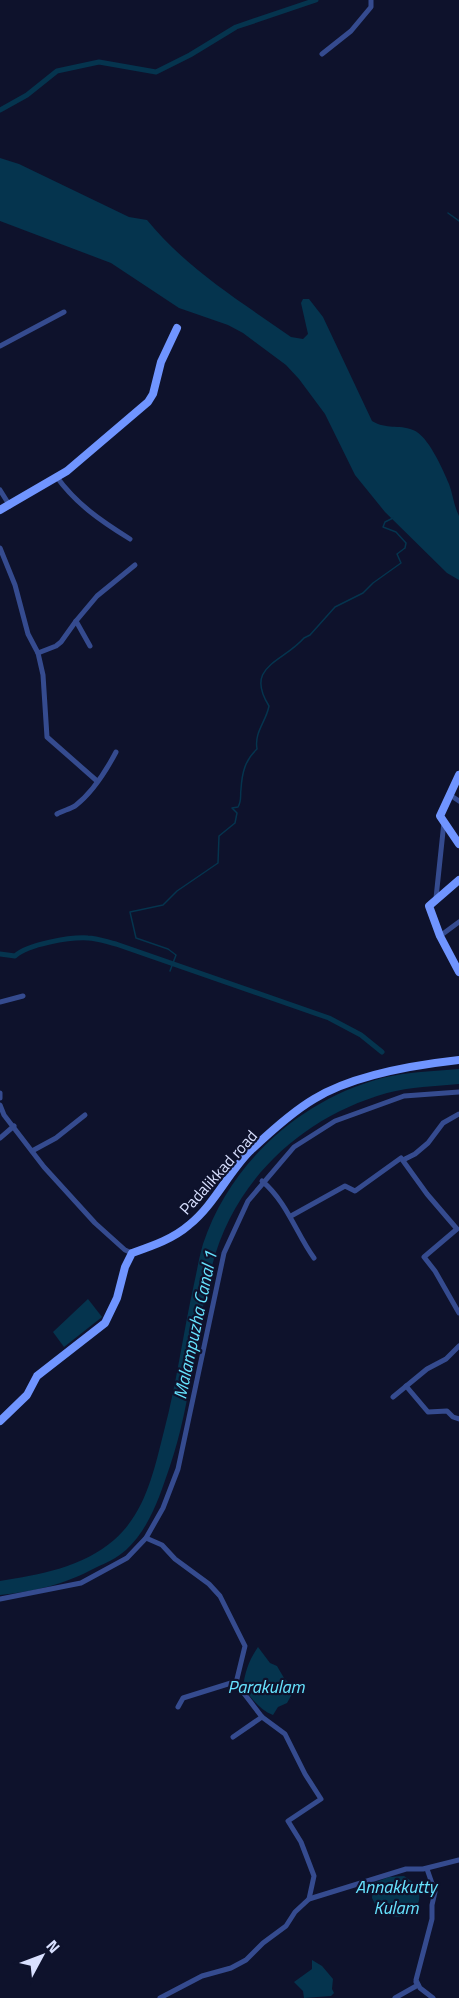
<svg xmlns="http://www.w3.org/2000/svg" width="459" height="1998" font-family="'Titillium Web',sans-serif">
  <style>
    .water { fill: #05344e }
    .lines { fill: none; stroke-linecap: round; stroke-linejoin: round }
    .stream { stroke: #05344e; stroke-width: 1.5 }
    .canal { stroke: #05344e; stroke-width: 5 }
    .street { stroke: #354b8f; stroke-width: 5 }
    .secondary { stroke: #7095ff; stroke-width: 8 }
    .labels { text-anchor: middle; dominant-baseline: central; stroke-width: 4.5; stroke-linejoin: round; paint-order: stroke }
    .street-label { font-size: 16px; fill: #d9e0ff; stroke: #0e122c }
    .water-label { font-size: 18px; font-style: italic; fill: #67e4ff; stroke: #0e122c }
  </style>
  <rect width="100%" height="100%" fill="#0e122c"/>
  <g class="water">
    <path d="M0,158L19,164L129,217L147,220C187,269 240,301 291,337L303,339L308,334L301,303L303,299H309L323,317L372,421C387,430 398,424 413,430C428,435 443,470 449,484C453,495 454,506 459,516V580L447,573L385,512L355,475L325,414L299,379L286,365L243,333L228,325L179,308L111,263L0,221Z"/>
    <path d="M459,1069V1084C436,1086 410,1087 387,1093C302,1117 234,1180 212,1266C195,1332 192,1402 170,1466C160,1495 150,1528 126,1550C117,1558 106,1563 95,1568C63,1585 36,1591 0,1595V1581C39,1575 83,1567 114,1540C146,1512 154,1470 164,1431C177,1382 183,1333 194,1284C197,1271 199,1257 203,1244C230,1163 300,1100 382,1078C407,1072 434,1071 459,1069Z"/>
    <path d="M88,1299L102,1317L64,1347L53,1332Z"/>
    <path d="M258,1647L270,1663L277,1666L284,1678L291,1685L292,1694L287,1703L278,1707L273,1715C260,1710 252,1699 243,1687C245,1672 249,1660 258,1647Z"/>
    <path d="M404,1876C408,1879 413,1882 416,1885C424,1898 417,1913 403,1916C395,1918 386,1915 379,1912L372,1898L373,1883L389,1877Z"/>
    <path d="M312,1960L322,1966L333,1979L332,1989L334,1993L331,1996L304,1998L303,1991L294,1982L312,1969Z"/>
  </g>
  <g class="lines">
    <g class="stream">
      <path d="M448,213L459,221"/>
      <path d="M170,971L176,955L168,949L136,938L130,912L163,905L177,891L218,863L219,836L235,823L237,813L232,808L238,807C242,800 240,796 241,789C242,773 245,760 257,749C254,732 266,722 269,706C244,666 282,663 304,638L310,635L335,607L363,593L373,583L401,563L397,554L405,548L406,543L396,532L383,527L385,522L393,518"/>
    </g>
    <g class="canal">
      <path d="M0,110L27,95L57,71L99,62L156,72L190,55L236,27L316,0"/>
      <path d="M0,954L15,956C28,944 70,937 88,938C97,938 107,942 116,944L329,1018L361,1035L382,1052"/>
    </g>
    <g class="street">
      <path d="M322,54L351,31L371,7V0"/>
      <path d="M0,346L64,312"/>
      <path d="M56,476C76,504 101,521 130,539"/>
      <path d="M0,490L10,506"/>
      <path d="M0,548L15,585L28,634L38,653L43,675L47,737L97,781"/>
      <path d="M76,621L90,646"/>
      <path d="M38,653L56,646L61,642L76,621L97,596L135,565"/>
      <path d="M450,795L459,801"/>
      <path d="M57,814C62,811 70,809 75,806C92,793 106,771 116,752"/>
      <path d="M436,898L444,822"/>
      <path d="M440,936L459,922"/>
      <path d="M0,1002L23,996"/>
      <path d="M0,1093V1098"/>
      <path d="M0,1105L4,1115L44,1167L95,1223L125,1250L132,1253"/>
      <path d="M0,1138L14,1126"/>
      <path d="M32,1151L56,1138L85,1115"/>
      <path d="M403,1160L415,1154L428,1143L443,1123L459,1114"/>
      <path d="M262,1181C287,1202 296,1233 314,1258"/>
      <path d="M291,1216L345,1186L355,1191L401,1158L427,1194L457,1229L424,1257L435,1271L459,1313"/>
      <path d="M406,1386L428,1412L447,1411L453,1417L459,1419"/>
      <path d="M393,1397L427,1369L446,1359L459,1346"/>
      <path d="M146,1538L162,1545L175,1559L209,1584L220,1596L245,1646L236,1683"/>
      <path d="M0,1599L81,1583L127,1558L146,1538L163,1508L178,1469L224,1253L248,1201L294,1147L335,1121L404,1096L459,1092"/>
      <path d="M236,1683L262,1717L285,1734L305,1774L321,1799L288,1821L301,1842L314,1876L309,1899"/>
      <path d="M178,1707L183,1698L231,1683H236"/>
      <path d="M233,1737L262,1717"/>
      <path d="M427,1869L435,1892L432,1905V1919L416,1980L420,1988L433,1998"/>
      <path d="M160,1998L202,1976L231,1968L246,1960L263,1943L286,1926L295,1912L309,1899L406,1869H423L459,1860"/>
      <path d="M395,1998L418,1985L416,1982"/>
    </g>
    <g class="secondary">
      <path d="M0,510L67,471L148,402L153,394L161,362L177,328"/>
      <path d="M459,775L440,816L459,844"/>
      <path d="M459,880L429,906L440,936L459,972"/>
      <path d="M0,1421L27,1395L37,1376L105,1323L117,1298L125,1267L132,1253C152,1246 173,1239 189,1225C214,1205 228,1173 250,1151C269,1133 292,1112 314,1099C353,1075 414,1065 459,1060"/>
    </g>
  </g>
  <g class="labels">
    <g class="street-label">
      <text transform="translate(218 1172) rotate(-48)">Padalikkad road</text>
    </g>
    <g class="water-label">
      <text transform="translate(195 1325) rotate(-78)">Malampuzha Canal 1</text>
      <text x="266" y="1686">Parakulam</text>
      <text x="396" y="1886">Annakkutty<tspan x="396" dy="21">Kulam</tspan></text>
    </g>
  </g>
  <g transform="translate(42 1956) rotate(49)" stroke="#0e122c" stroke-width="4.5" paint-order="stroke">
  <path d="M0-4.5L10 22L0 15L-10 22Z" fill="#d9e0ff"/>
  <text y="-9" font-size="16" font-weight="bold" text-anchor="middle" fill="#d9e0ff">N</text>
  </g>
</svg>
